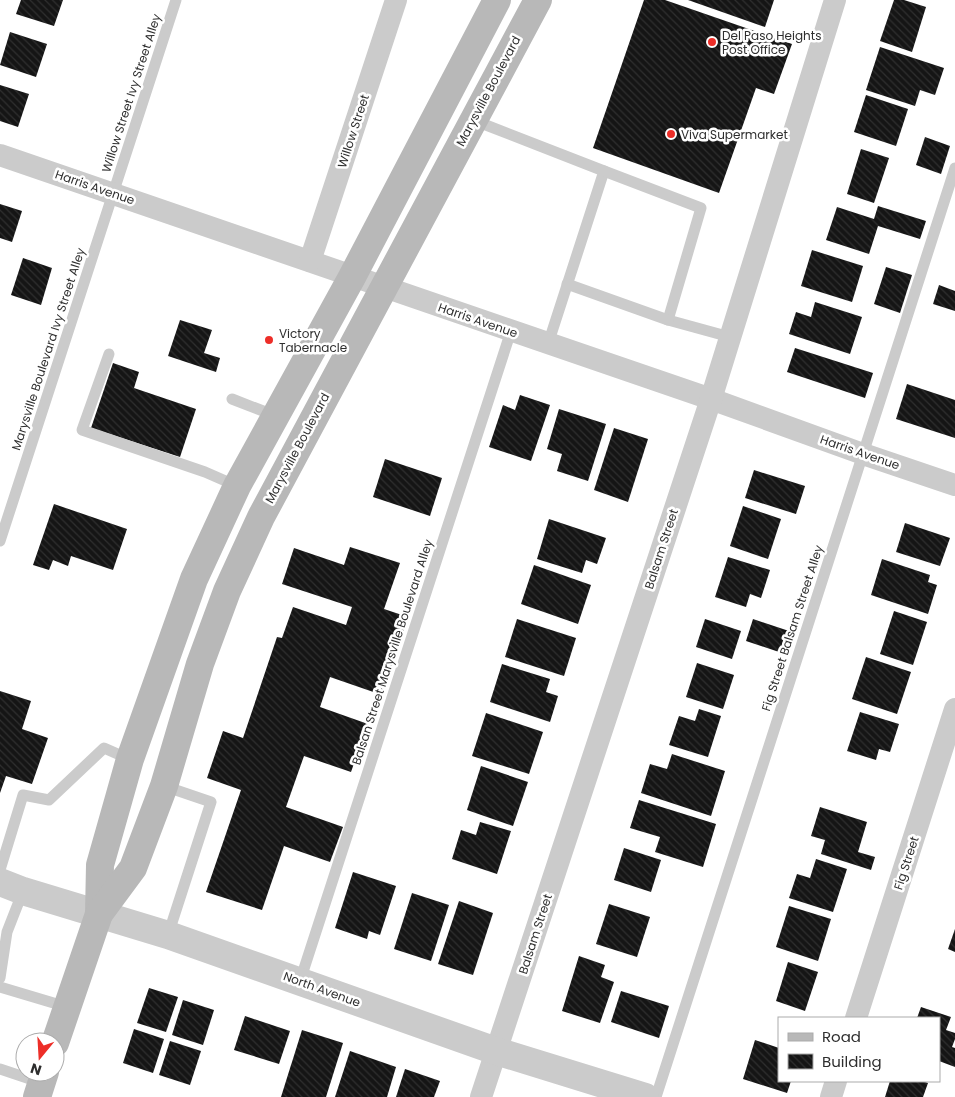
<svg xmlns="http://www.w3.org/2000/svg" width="955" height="1097" font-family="Poppins,sans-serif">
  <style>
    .building { fill: url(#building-back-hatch) }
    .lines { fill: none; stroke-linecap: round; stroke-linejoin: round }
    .service { stroke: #cbcbcb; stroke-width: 11 }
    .minor { stroke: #cbcbcb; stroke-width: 22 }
    .tertiary { stroke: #cbcbcb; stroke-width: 28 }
    .secondary { stroke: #b8b8b8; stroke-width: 28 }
    .poi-dot { fill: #ed2e28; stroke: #fff; stroke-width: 2 }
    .labels { text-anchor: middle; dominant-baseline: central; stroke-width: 5; stroke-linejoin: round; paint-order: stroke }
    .poi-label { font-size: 12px; fill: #2e2e2e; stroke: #fff; text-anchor: start }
    .street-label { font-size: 12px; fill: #2e2e2e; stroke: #fff }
  </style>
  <defs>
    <pattern id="building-back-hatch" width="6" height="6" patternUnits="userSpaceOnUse" patternTransform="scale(1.25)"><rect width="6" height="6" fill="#151515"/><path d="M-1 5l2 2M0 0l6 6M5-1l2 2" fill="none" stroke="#2f2f2f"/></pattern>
  </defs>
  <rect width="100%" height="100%" fill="#fff"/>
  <g class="building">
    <path d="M21,0H63L54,26L16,14Z"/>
    <path d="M644,0H665L792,44L774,94L756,88L719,193L593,148Z"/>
    <path d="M688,0H774L765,27Z"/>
    <path d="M894,0H904L926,7L912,52L880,41Z"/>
    <path d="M10,32L47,44L36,77L0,65Z"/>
    <path d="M880,47L944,68L935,95L920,90L915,106L866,90Z"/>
    <path d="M0,85L29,94L18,127L0,121Z"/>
    <path d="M866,95L908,109L896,146L854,132Z"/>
    <path d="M925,137L950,146L941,174L916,165Z"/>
    <path d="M861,149L889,158L874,203L847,194Z"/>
    <path d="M0,204L22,211L12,242L0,238Z"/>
    <path d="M878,206L926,221L920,239L878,226L869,254L826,240L837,207L874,219Z"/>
    <path d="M812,250L863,266L852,302L801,286Z"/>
    <path d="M23,258L52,268L41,305L11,295Z"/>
    <path d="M886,267L912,275L900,313L874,304Z"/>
    <path d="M939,285L955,291V311L933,304Z"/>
    <path d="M815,302L862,317L850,354L789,334L796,312L811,317Z"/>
    <path d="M180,320L212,330L204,353L220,358L216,372L168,356Z"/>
    <path d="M795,348L873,373L865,398L787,372Z"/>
    <path d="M113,363L139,372L134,388L196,409L180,457L91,428Z"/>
    <path d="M907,384L955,400V438L896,419Z"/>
    <path d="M520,395L550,405L531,461L489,447L503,405L515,410Z"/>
    <path d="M559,409L606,424L588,481L557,471L562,454L547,449Z"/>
    <path d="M614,428L648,439L628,502L594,490Z"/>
    <path d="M385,459L442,478L430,516L373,497Z"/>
    <path d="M754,470L805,486L796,514L745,498Z"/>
    <path d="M54,504L127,529L113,570L71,556L68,566L53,560L49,570L33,565Z"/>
    <path d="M743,506L781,519L768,559L730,546Z"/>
    <path d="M549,519L606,538L597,564L586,560L582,573L537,559Z"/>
    <path d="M905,523L950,538L940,566L896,552Z"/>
    <path d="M350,547L400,563L384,609L408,617L382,695L330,677L320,707L368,724L351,772L304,756L286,807L343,827L330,862L284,846L262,910L206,892L241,790L207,778L223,731L243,738L277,637L282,638L293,607L346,625L352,607L282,584L294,548L344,565Z"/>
    <path d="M728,557L770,570L761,598L750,594L746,607L715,597Z"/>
    <path d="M882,559L930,575L928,582L937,585L928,614L871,595Z"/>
    <path d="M534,565L591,585L578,624L521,604Z"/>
    <path d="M894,611L927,622L913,665L880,654Z"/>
    <path d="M517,619L576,638L564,676L505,657Z"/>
    <path d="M705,619L741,631L732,659L696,647Z"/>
    <path d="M753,619L789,631L782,653L746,641Z"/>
    <path d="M866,657L911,672L897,714L852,699Z"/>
    <path d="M697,663L734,675L723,709L686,697Z"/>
    <path d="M502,664L550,679L546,692L558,696L550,722L490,702Z"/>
    <path d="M0,691L31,701L22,729L48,738L32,784L6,776L0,793Z"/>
    <path d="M699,709L721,716L708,757L669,745L679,716L695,721Z"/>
    <path d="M860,712L899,724L890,752L879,749L876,760L847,751Z"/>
    <path d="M486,713L543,732L529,774L472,756Z"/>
    <path d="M672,754L725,771L711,816L641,793L650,764L667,769Z"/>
    <path d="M481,766L528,782L513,826L467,810Z"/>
    <path d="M639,800L716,824L703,867L655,852L660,837L630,828Z"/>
    <path d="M820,807L867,822L858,852L875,857L871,870L821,854L825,840L811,836Z"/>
    <path d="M480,822L511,831L497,874L452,859L461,830L476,835Z"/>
    <path d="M624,848L661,860L651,892L614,880Z"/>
    <path d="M816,859L847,869L833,912L789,898L797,874L810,878Z"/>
    <path d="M353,872L396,886L380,935L369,931L367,939L335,928Z"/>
    <path d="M412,893L449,905L431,961L394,949Z"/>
    <path d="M459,901L493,913L473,975L438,964Z"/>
    <path d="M609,904L650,917L637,957L596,944Z"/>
    <path d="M789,906L831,919L818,961L776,947Z"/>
    <path d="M955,929V952L948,949Z"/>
    <path d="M579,956L605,965L601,977L614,982L600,1023L562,1011Z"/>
    <path d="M788,962L818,972L805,1011L776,1001Z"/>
    <path d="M149,988L178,997L166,1032L137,1023Z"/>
    <path d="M621,991L669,1006L659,1038L611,1022Z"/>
    <path d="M183,1000L214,1010L203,1045L172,1035Z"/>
    <path d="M921,1007L951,1017L946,1030L955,1033V1039L952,1047L955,1048V1067L939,1061V1018H917Z"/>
    <path d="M245,1016L290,1031L279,1064L234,1050Z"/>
    <path d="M134,1029L164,1039L153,1073L123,1063Z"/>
    <path d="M302,1030L343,1043L326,1097H281Z"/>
    <path d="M755,1040L779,1048V1081H791L787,1093L743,1079Z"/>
    <path d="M170,1041L201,1051L190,1085L159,1075Z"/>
    <path d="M350,1051L396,1067L387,1097H335Z"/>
    <path d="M405,1069L440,1081L434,1097H396Z"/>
    <path d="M890,1081H922L928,1083L923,1097H885Z"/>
  </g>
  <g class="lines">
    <g class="service">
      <path d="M473,120L604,171L548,344"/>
      <path d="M604,171L701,208L668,320L730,337"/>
      <path d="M567,284L668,320"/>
      <path d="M109,354L82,430L205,472L237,486"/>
      <path d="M232,399L276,416"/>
      <path d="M0,541L176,0"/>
      <path d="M164,786L211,802L168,935"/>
      <path d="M0,870L23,795L49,800L104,748L129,759"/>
      <path d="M0,978L7,932L23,891"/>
      <path d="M300,981L511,331"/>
      <path d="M0,987L67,1007"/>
      <path d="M0,1069L42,1083"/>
      <path d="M656,1097L955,168"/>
    </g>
    <g class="minor">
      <path d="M0,155L711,399L863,454L955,485"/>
      <path d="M310,261L396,0"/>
      <path d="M856,1018L955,709"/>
      <path d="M481,1097L711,399L835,0"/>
      <path d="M831,1097L836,1081"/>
    </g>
    <path class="tertiary" d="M0,882L23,891L168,935L496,1051L645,1097"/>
    <g class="secondary">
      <path d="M99,914L100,865L119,798L130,759L194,579L237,486L352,277L497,0"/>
      <path d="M55,1043L99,914L133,868L164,786L200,664L227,591L261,517L538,0"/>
      <path d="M37,1097L45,1072"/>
    </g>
  </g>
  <g class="poi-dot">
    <circle cx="712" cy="42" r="5"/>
    <circle cx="671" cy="134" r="5"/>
    <circle cx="269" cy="340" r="5"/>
  </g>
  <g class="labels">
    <g class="poi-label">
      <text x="722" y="35">Del Paso Heights<tspan x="722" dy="14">Post Office</tspan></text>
      <text x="681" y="134">Viva Supermarket</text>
      <text x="279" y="333">Victory<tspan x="279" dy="14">Tabernacle</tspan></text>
    </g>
    <g class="street-label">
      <text transform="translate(488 91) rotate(-62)">Marysville Boulevard</text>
      <text transform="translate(131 93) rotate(-72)">Willow Street Ivy Street Alley</text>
      <text transform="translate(353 131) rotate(-72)">Willow Street</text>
      <text transform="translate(95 187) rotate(19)">Harris Avenue</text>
      <text transform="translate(478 320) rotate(19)">Harris Avenue</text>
      <text transform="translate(48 349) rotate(-72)">Marysville Boulevard Ivy Street Alley</text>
      <text transform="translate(297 448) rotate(-62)">Marysville Boulevard</text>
      <text transform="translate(860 452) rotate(19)">Harris Avenue</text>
      <text transform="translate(661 549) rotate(-72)">Balsam Street</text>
      <text transform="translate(792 628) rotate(-72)">Fig Street Balsam Street Alley</text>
      <text transform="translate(392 652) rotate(-72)">Balsan Street Marysville Boulevard Alley</text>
      <text transform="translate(906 863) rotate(-72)">Fig Street</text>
      <text transform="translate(535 934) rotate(-72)">Balsam Street</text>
      <text transform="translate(322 989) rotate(20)">North Avenue</text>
    </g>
  </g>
  <rect x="778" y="1017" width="162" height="65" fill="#ffffff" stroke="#ababab"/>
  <rect x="788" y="1033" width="25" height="8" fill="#b8b8b8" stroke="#ababab"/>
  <text x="822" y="1042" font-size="15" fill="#2e2e2e">Road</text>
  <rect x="788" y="1054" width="25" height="15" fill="url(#building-back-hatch)" stroke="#ababab"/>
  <text x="822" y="1067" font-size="15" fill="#2e2e2e">Building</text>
  <g transform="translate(40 1057) rotate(198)"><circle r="24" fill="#ffffff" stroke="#ababab"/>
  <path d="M0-4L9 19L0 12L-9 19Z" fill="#ed2e28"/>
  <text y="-8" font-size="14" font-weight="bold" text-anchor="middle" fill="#2e2e2e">N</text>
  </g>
</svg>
